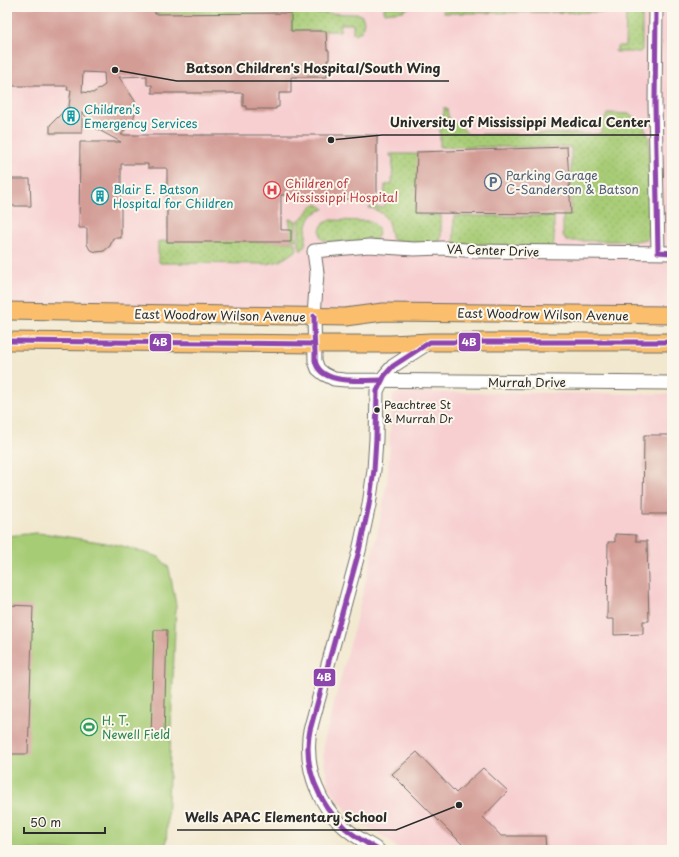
<svg xmlns="http://www.w3.org/2000/svg" width="679" height="857" font-family="'Playpen Sans',sans-serif">
  <style>
    .built { fill: #f7cfd1 }
    .grass { fill: url(#grass-dots); stroke: #697c50 }
    .pitch { fill: #a7cc76; stroke: #697c50 }
    .building { fill: #d39d96; fill-rule: evenodd }
    .lines { fill: none; stroke-linecap: round; stroke-linejoin: round }
    .minor-casing { stroke: #716d64; stroke-width: 15 }
    .major-casing { stroke: #716d64; stroke-width: 19 }
    .minor { stroke: #fff; stroke-width: 13 }
    .major { stroke: #fabe6d; stroke-width: 17 }
    .bus-1-casing { stroke: #fbf7ec; stroke-width: 8 }
    .bus-1 { stroke: #8e44ad; stroke-width: 5 }
    .bus-dot { fill: #2b2b2b; stroke: #fbf7ec; stroke-width: 1.5 }
    .labels { text-anchor: middle; dominant-baseline: central; stroke-width: 4; stroke-linejoin: round; paint-order: stroke }
    .bus-label { font-size: 11px; fill: #2b2b2b; stroke: #fbf7ec; text-anchor: start }
    .culture-label { font-size: 12px; fill: #0d838f; stroke: #fbf7ec; text-anchor: start }
    .service-label { font-size: 12px; fill: #4e5e75; stroke: #fbf7ec; text-anchor: start }
    .health-label { font-size: 12px; fill: #be3a42; stroke: #fbf7ec; text-anchor: start }
    .street-label { font-size: 12px; fill: #2b2b2b; stroke: #fbf7ec }
    .leisure-label { font-size: 12px; fill: #27864d; stroke: #fbf7ec; text-anchor: start }
    .leader { fill: none; stroke: #2b2b2b; stroke-width: 1.5 }
    .callout-dot { fill: #2b2b2b; stroke: #fbf7ec; stroke-width: 1.5 }
    .callout-label { font-size: 13px; text-anchor: middle; font-weight: bold; fill: #2b2b2b; stroke: #fbf7ec; stroke-width: 4; stroke-linejoin: round; paint-order: stroke }
    .line-badge { stroke: #fbf7ec; stroke-width: 1.5 }
    .badge-label { font-size: 11px; text-anchor: middle; font-weight: bold; fill: #fff }
  </style>
  <defs>
    <pattern id="grass-dots" width="8" height="8" patternUnits="userSpaceOnUse"><rect width="8" height="8" fill="#a7cc76"/><path d="M2 2h.1M6 6h.1" fill="none" stroke="#90af66" stroke-width="1.8" stroke-linecap="round"/></pattern>
  </defs>
  <rect width="100%" height="100%" fill="#fbf7ec"/>
  <filter id="ink" filterUnits="userSpaceOnUse"><feTurbulence type="fractalNoise" baseFrequency=".025" numOctaves="2"/><feDisplacementMap in="SourceGraphic" scale="8" xChannelSelector="R" yChannelSelector="G"/><feConvolveMatrix kernelMatrix="1 2 1 2 8 2 1 2 1" color-interpolation-filters="sRGB"/></filter>
  <filter id="wash" filterUnits="userSpaceOnUse"><feTurbulence type="fractalNoise" baseFrequency=".012" numOctaves="4" result="noise"/><feDisplacementMap in="SourceGraphic" scale="16" xChannelSelector="R" yChannelSelector="G"/><feGaussianBlur stdDeviation="0.9" result="paint"/><feColorMatrix in="noise" values="0 0 0 0 0 0 0 0 0 0 0 0 0 0 0 0 0 1.4 0 .05"/><feComposite in="paint" operator="in"/></filter>
  <g filter="url(#wash)">
    <rect width="100%" height="100%" fill="#f2e8cf"/>
    <g class="built">
      <path d="M7,7H672V315L7,310Z"/>
      <path d="M402,392L672,394V850H399L387,839L360,822L347,811L329,788L323,757L324,741L352,636L379,527L387,482L389,456L391,413L393,395L396,393Z"/>
    </g>
    <g class="grass">
      <path d="M155,7H224V10H269L272,12L359,14L362,16L364,21L363,26L362,29V31L355,34L353,33V24H341L340,31H291V14H155Z"/>
      <path d="M384,7H410L403,11L384,13Z"/>
      <path d="M545,7L611,8L609,12H606L443,13V9H530Z"/>
      <path d="M627,7H642V50L640,52H616L614,51H617V47L618,46H625L626,14Z"/>
      <path d="M444,107L447,109L448,115L450,120L455,123L458,124L468,134H599L602,130L600,128L599,125L604,121L608,113L629,114L635,117L644,127L649,137V230L647,239L635,241H566L563,235V210H571V147H440V116L444,115Z"/>
      <path d="M390,154H420L419,215H441V238L438,244L396,241L392,239C388,222 389,213 369,208V207H384L385,185L392,184L393,157L390,156Z"/>
      <path d="M317,204L324,208V209C296,218 313,241 301,251L299,245V220C302,218 305,216 307,213C310,208 311,205 317,204Z"/>
      <path d="M454,216H554V241L553,246L552,248L454,244Z"/>
      <path d="M289,219H293L296,221V240H291V230Z"/>
      <path d="M331,220L369,221C378,225 383,234 374,241L327,242L321,238C318,229 322,222 331,220Z"/>
      <path d="M159,241L291,242L296,243L297,250L280,261L267,264L160,263L158,259V242Z"/>
    </g>
    <path class="pitch" d="M36,533L49,534L119,545L159,557L169,568L176,605L166,850H7V536Z"/>
    <g id="blocks">
      <g class="building">
        <path d="M7,7H155V14L291,13V31H326L327,50H329V60H327V77H291V93H279V107H276V109H246V106H243V93H152V85H147V76L119,77L135,101L136,110L133,120L121,135H377V199H328V195H281V230H291V242H167V168H148V164H121V238H113L110,246L104,251L97,252L90,250L87,244V228H79L80,142H121L95,128L82,112V133H50V125L69,106L71,90H67L68,86H7ZM83,72L104,73L105,85L93,93L82,92Z"/>
        <path d="M567,147L571,214L415,213L417,152Z"/>
        <path d="M7,179H30L31,206H7Z"/>
        <path d="M644,435H672V514H643Z"/>
        <path d="M615,534L636,535V541H647L649,621H643V634L614,635V619H607L608,542H615Z"/>
        <path d="M7,605L33,606L28,754H7Z"/>
        <path d="M154,630H167L164,737H151Z"/>
        <path d="M417,752L456,793L483,768L508,791L483,817L501,836H545L546,850H468L392,774Z"/>
      </g>
    </g>
  </g>
  <g filter="url(#ink)">
    <use href="#blocks" fill-opacity="0" stroke="#716d64" stroke-width="1"/>
    <g class="lines">
      <g class="minor-casing">
        <g id="minor">
          <path d="M656,7L655,103L658,252"/>
          <path d="M672,253L477,251L442,248L414,249L369,246L314,251L317,273L314,316L315,361L318,369L324,374L334,379L345,380L672,383"/>
          <path d="M378,850C367,843 354,836 344,827C319,805 306,772 309,738C309,733 311,728 312,723L359,551L369,505L374,470L376,439L377,391L385,375L393,366L430,342"/>
        </g>
      </g>
      <g class="major-casing">
        <g id="major">
          <path d="M7,311L345,317L383,312L672,315"/>
          <path d="M7,341L314,344H391L430,342H672"/>
        </g>
      </g>
      <use href="#minor" class="minor"/>
      <use href="#major" class="major"/>
      <g class="bus-1-casing">
        <g id="bus-1">
          <path d="M656,7L655,103L658,252L672,253"/>
          <path d="M314,316C314,328 314,339 315,351C315,354 315,357 315,360C319,386 364,380 382,380"/>
          <path d="M7,341L314,344"/>
          <path d="M378,850C367,843 355,837 345,828C319,804 302,766 310,730L359,551L369,505L374,470L376,439L377,391L385,375L393,366L430,342H672"/>
        </g>
      </g>
      <use href="#bus-1" class="bus-1"/>
    </g>
  </g>
  <defs>
    <g id="building-ring" transform="scale(0.9)"><circle r="9.5" fill="#fbf7ec" stroke="#0f9aa8" stroke-width="1.5"/><path d="M-4-6H4V6H1V3H-1V6H-4ZM-2.5-4.3h1.7v1.8h-1.7ZM.8-4.3h1.7v1.8H.8ZM-2.5-1h1.7V.8h-1.7ZM.8-1h1.7V.8H.8Z" fill="#0f9aa8"/></g>
    <g id="parking-ring" transform="scale(0.9)"><circle r="9.5" fill="#fbf7ec" stroke="#5c6f8a" stroke-width="1.5"/><path d="M-3.5-5.5H1a3.5 3.5 0 0 1 0 7H-1V5.5H-3.5ZM-1-3.4V-.6H.8a1.4 1.4 0 0 0 0-2.8Z" fill="#5c6f8a"/></g>
    <g id="hospital-ring" transform="scale(0.9)"><circle r="9.5" fill="#fbf7ec" stroke="#e0444e" stroke-width="1.5"/><path d="M-5-5h3v3.5h4V-5h3V5h-3V1.5h-4V5h-3Z" fill="#e0444e"/></g>
    <g id="stadium-ring" transform="scale(0.9)"><circle r="9.5" fill="#fbf7ec" stroke="#2e9e5b" stroke-width="1.5"/><path d="M0-5a6.5 5 0 1 0 0 10a6.5 5 0 1 0 0-10ZM-3.5-1.8h7v3.6h-7Z" fill="#2e9e5b"/></g>
  </defs>
  <g fill-rule="evenodd">
    <use href="#building-ring" x="71" y="116"/>
    <use href="#parking-ring" x="493" y="182"/>
    <use href="#hospital-ring" x="272" y="190"/>
    <use href="#building-ring" x="100" y="196"/>
    <use href="#stadium-ring" x="89" y="727"/>
  </g>
  <circle class="bus-dot" cx="377" cy="410" r="3.5"/>
  <g class="labels">
    <g class="bus-label">
      <text x="384" y="404">Peachtree St<tspan x="384" dy="14">&amp; Murrah Dr</tspan></text>
    </g>
    <g class="culture-label">
      <text x="84" y="109">Children's<tspan x="84" dy="14">Emergency Services</tspan></text>
      <text x="113" y="189">Blair E. Batson<tspan x="113" dy="14">Hospital for Children</tspan></text>
    </g>
    <g class="service-label">
      <text x="506" y="175">Parking Garage<tspan x="506" dy="14">C-Sanderson &amp; Batson</tspan></text>
    </g>
    <g class="health-label">
      <text x="285" y="183">Children of<tspan x="285" dy="14">Mississippi Hospital</tspan></text>
    </g>
    <g class="street-label">
      <text transform="translate(493 250) rotate(2)">VA Center Drive</text>
      <text transform="translate(543 314) rotate(1)">East Woodrow Wilson Avenue</text>
      <text transform="translate(220 315) rotate(1)">East Woodrow Wilson Avenue</text>
      <text x="527" y="382">Murrah Drive</text>
    </g>
    <g class="leisure-label">
      <text x="102" y="720">H. T.<tspan x="102" dy="14">Newell Field</tspan></text>
    </g>
  </g>
  <path class="leader" d="M115 70L177 81H449M331 140L382 135H659M459 805L396 830H177"/>
  <g class="callout-dot">
    <circle cx="115" cy="70" r="4"/>
    <circle cx="331" cy="140" r="4"/>
    <circle cx="459" cy="805" r="4"/>
  </g>
  <g class="callout-label">
    <text x="313" y="73">Batson Children's Hospital/South Wing</text>
    <text x="520" y="127">University of Mississippi Medical Center</text>
    <text x="286" y="822">Wells APAC Elementary School</text>
  </g>
  <g class="line-badge">
    <rect x="458" y="332" width="23" height="20" rx="4" fill="#8e44ad"/>
    <rect x="149" y="333" width="23" height="19" rx="4" fill="#8e44ad"/>
    <rect x="313" y="668" width="23" height="19" rx="4" fill="#8e44ad"/>
  </g>
  <g class="badge-label">
    <text x="469" y="346">4B</text>
    <text x="160" y="346">4B</text>
    <text x="324" y="681">4B</text>
  </g>
  <rect width="679" height="857" fill="none" stroke="#fbf7ec" stroke-width="24"/>
  <path d="M24 827v6h81v-6" fill="none" stroke="#2b2b2b" stroke-width="2"/>
  <text x="30" y="827" font-size="12" fill="#2b2b2b" stroke="#fbf7ec" stroke-width="3" paint-order="stroke">50 m</text>
</svg>
